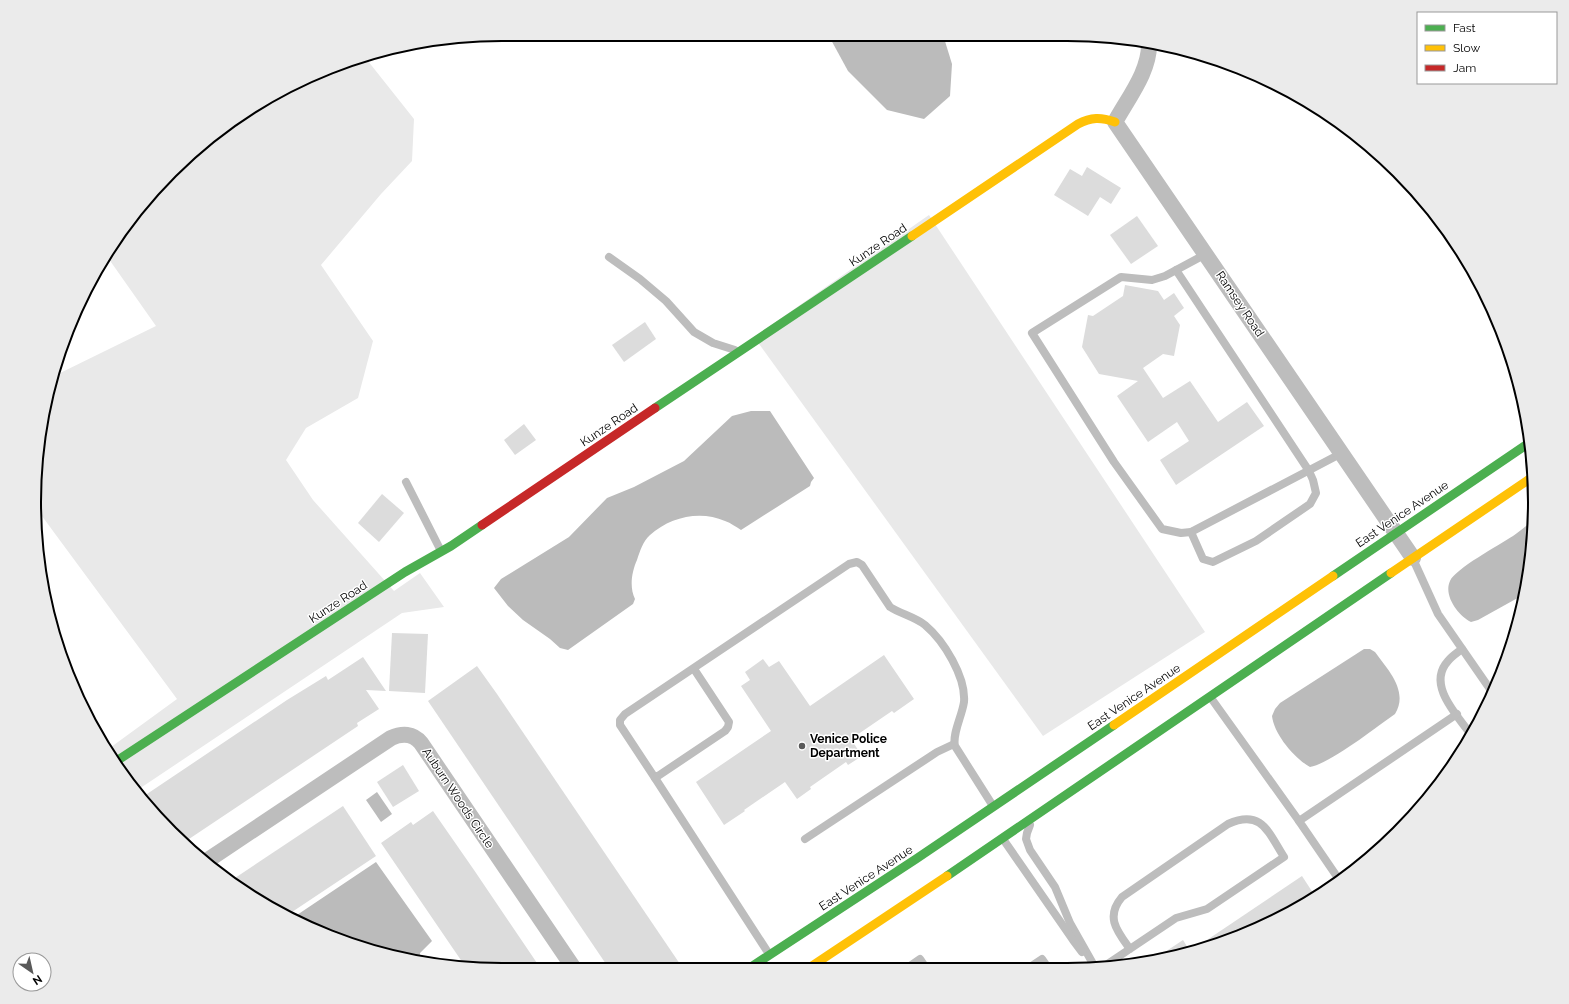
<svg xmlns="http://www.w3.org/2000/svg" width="1569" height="1004" font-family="Raleway,sans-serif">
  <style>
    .green { fill: #e9e9e9 }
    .water { fill: #bbb }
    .building { fill: #dcdcdc }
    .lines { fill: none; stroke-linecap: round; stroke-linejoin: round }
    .path { stroke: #b8b8b8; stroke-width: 2.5; stroke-dasharray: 1 2; stroke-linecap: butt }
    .lane { stroke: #bdbdbd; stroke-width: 8 }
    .street { stroke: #bdbdbd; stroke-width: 16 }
    .fast { stroke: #4caf50; stroke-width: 9 }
    .slow { stroke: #ffc107; stroke-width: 9 }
    .jam { stroke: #c62828; stroke-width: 9 }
    .poi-dot { fill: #595959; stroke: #fff; stroke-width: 1.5 }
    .labels { text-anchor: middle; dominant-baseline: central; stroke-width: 3; stroke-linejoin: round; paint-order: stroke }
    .street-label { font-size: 12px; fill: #000; stroke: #fff }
    .poi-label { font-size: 12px; font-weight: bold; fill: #000; stroke: #fff; text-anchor: start }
    .rim { fill: none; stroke: #000; stroke-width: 2 }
  </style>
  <rect width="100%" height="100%" fill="#fff"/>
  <g class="green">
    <path d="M364,56L414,119L412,161L381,194L321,265L373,341L358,398L306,428L286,460L313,500L394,591L420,573L444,607L402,613L136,791L107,750L177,699L36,508L35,472L54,376L156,326L106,255L131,217L193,150L242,113L352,59Z"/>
    <path d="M929,215L1205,632L1043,736L754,337Z"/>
  </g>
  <g class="water">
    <path d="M830,38H944L952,64L950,96L924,119L887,110L848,71Z"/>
    <path d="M751,411H770L814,478L811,482L810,486L741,530C736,527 731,523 725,521C700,510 670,517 650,535C643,541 640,551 637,560C632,571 629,587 635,599L633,604L568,650L560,648L550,639L523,620L508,606L494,588L501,579L569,537L607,498L634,487L684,461L732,416Z"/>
    <path d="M1532,521L1531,563L1523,595L1478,620L1471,622C1459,616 1443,596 1450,581C1455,569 1499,545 1513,536C1519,532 1526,526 1532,521Z"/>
    <path d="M1364,649H1370L1375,652C1388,670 1409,691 1395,714C1375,728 1331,763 1310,767C1294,758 1274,734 1272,716L1275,709L1280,703Z"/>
    <path d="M377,792L392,814L381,822L366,800Z"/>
    <path d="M376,862L432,941L420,953V960L323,934L291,919Z"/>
  </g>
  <g class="building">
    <path d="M1087,167L1121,188L1111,204L1100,197L1088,216L1054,195L1070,169L1082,176Z"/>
    <path d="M1137,216L1158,246L1131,264L1110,235Z"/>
    <path d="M1125,285L1158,291L1164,300L1174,293L1184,308L1174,316L1180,325L1174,356L1163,354L1143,368L1163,398L1190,381L1218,422L1247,402L1264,426L1176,485L1160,460L1189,441L1177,422L1148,442L1117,396L1138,381L1099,374L1082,347L1088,315L1093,316L1123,296Z"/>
    <path d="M645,322L656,339L624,362L612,345Z"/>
    <path d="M524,424L536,440L515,455L504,440Z"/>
    <path d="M382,494L404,513L379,542L358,523Z"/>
    <path d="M392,633L428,634L425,693L389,691Z"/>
    <path d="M884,655L914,699L894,713L892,711L851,739L862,756L848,765L846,762L810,787L811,789L797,799L785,782L744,810L745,811L724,825L696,782L771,731L741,686L750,680L745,672L763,659L769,667L779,661L810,706Z"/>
    <path d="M363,657L386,691L366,690L379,709L357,723L358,726L183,843L150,810L141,798L287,700L326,676L328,680Z"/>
    <path d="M477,666L497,694L682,967H608L428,701Z"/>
    <path d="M403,765L419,791L393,807L377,782Z"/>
    <path d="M343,806L376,856L286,916L268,907L244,890L235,878Z"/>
    <path d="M433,811L474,870L539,966H465L454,950L381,843L411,822L413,825Z"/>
    <path d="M1302,876L1315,896L1274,922L1203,948L1201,944Z"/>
    <path d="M1183,940L1191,953L1153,960Z"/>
  </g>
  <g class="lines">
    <path class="path" d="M1527,572L1528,575"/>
    <g class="lane">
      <path d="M1206,254L1165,276L1152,280L1121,277L1032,333L1114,462L1162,529L1181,533L1191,532L1342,453"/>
      <path d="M609,257L640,279L666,301L694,332L713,343L735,350"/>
      <path d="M1176,270L1309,471L1313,480L1316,493L1310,504L1256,541L1213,562L1203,559L1191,532"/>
      <path d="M406,482L441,551"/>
      <path d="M1413,559L1438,614L1492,692"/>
      <path d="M1462,649C1457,653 1452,656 1448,661C1426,685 1458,716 1472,736"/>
      <path d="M694,669L729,722L728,727L725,731L655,778L620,725V720L625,714L849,564L857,562L862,565L890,607C901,614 915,617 925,625C944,641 966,677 964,702C962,716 952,734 955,746L993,806"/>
      <path d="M1211,698L1299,821"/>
      <path d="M655,778L769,954"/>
      <path d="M1030,825L1027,833L1026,839L1030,850L1055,887L1070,923L1096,969"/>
      <path d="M805,839L937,752L954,744"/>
      <path d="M1003,839L1073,940L1082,952"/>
      <path d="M1340,881L1299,821L1457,714"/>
      <path d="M907,968L920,959L926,968"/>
      <path d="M1027,969L1042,959L1049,969"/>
      <path d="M1100,969L1176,918L1207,909L1284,857C1268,832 1262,809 1228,824L1122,897C1105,917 1117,931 1130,949"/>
    </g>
    <g class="street">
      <path d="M1149,43C1150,71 1128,98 1115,122L1413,558"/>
      <path d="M205,862L391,738C402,733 413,733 421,743L573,967"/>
    </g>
    <g class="fast">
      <path d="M655,408L912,236"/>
      <path d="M1333,576L1529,443"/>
      <path d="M115,762L405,572L451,546L482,525"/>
      <path d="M947,876L1391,573"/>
      <path d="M751,967L916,859L1114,725"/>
    </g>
    <g class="slow">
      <path d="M912,236L1078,124C1091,117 1101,117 1115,122"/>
      <path d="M1391,573L1534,476"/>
      <path d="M1114,725L1333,576"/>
      <path d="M809,968L947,876"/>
    </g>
    <path class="jam" d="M482,525L655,408"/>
  </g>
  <circle class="poi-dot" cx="802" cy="746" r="4"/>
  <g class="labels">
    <g class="street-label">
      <text transform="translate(878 245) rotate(-34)">Kunze Road</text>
      <text transform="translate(1240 304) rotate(56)">Ramsey Road</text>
      <text transform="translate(609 425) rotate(-34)">Kunze Road</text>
      <text transform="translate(1402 514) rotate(-34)">East Venice Avenue</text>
      <text transform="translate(338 602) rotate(-33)">Kunze Road</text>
      <text transform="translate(1134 697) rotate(-34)">East Venice Avenue</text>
      <text transform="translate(458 798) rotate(56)">Auburn Woods Circle</text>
      <text transform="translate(866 878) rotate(-33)">East Venice Avenue</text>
    </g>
    <g class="poi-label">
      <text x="810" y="739">Venice Police<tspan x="810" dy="14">Department</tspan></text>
    </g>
  </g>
  <path d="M0 0H1569V1004H0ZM502 41H1067A461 461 0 0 1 1528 502V502A461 461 0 0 1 1067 963H502A461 461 0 0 1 41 502V502A461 461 0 0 1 502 41Z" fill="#ebebeb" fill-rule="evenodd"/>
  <path class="rim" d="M502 41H1067A461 461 0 0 1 1528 502V502A461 461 0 0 1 1067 963H502A461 461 0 0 1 41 502V502A461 461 0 0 1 502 41Z"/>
  <rect x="1417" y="12" width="140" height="72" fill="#ffffff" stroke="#999999"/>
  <rect x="1425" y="25" width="20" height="6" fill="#4caf50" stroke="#999999"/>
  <text x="1453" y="32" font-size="12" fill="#000000">Fast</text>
  <rect x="1425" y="45" width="20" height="6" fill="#ffc107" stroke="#999999"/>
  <text x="1453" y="52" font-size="12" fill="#000000">Slow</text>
  <rect x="1425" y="65" width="20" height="6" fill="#c62828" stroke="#999999"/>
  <text x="1453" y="72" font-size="12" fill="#000000">Jam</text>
  <g transform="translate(32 972) rotate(146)"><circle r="19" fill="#ffffff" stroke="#999999"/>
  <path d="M0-3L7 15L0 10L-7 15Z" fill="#595959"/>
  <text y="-6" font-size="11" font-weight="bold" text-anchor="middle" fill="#000000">N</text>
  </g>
</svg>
